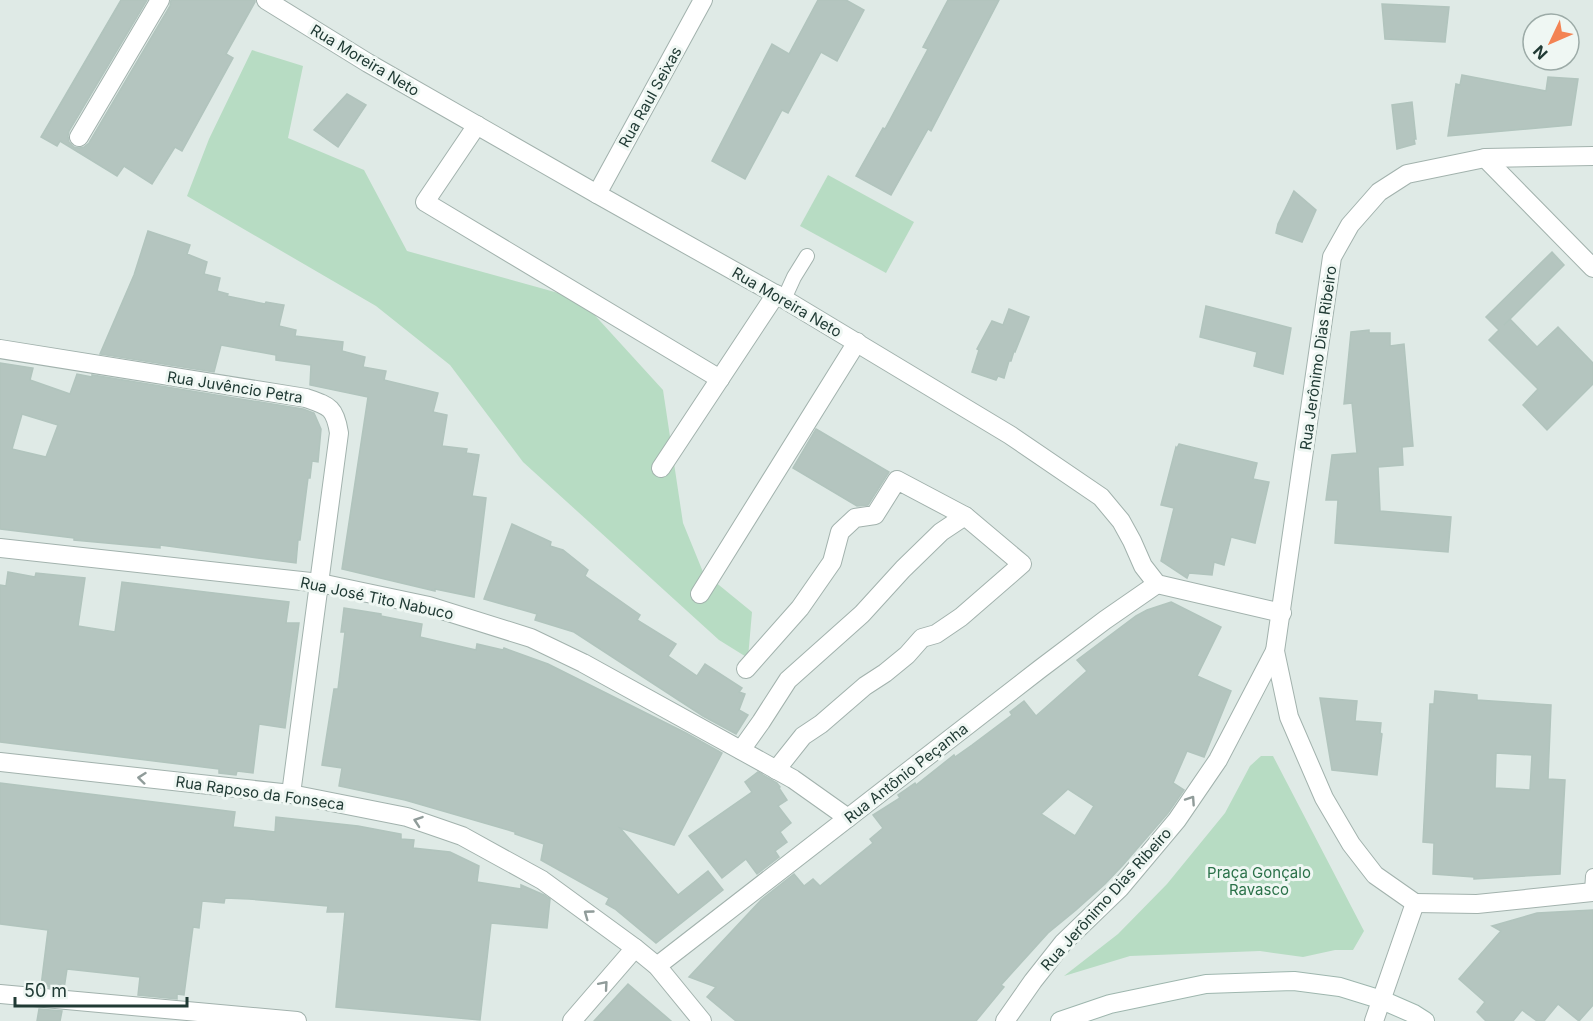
<svg xmlns="http://www.w3.org/2000/svg" width="1593" height="1021" font-family="Inter,sans-serif">
  <style>
    .green { fill: #b7dcc3 }
    .building { fill: #b4c5bf; stroke: #b1c4bd; stroke-width: 1.5; fill-rule: evenodd }
    .lines { fill: none; stroke-linecap: round; stroke-linejoin: round }
    .lane-casing { stroke: #a2b2ad; stroke-width: 16 }
    .street-casing { stroke: #a2b2ad; stroke-width: 20 }
    .secondary-casing { stroke: #9eb6ae; stroke-width: 20 }
    .lane { stroke: #fff; stroke-width: 14 }
    .street { stroke: #fff; stroke-width: 18 }
    .secondary { stroke: #fff; stroke-width: 18 }
    .oneway { stroke: #909c9a }
    .labels { text-anchor: middle; dominant-baseline: central; stroke-width: 6; stroke-linejoin: round; paint-order: stroke }
    .street-label { font-size: 15px; fill: #203a34; stroke: #eff7f3 }
    .park-label { font-size: 15px; fill: #2a7149; stroke: #eff7f3 }
  </style>
  <rect width="100%" height="100%" fill="#dfeae6"/>
  <g class="green">
    <path d="M252,50L303,66L288,138L364,170L407,251L580,299L663,390L683,523L703,572L752,612L748,658L719,640L523,462L450,365L376,306L187,196L209,139Z"/>
    <path d="M828,175L914,222L886,273L800,226Z"/>
    <path d="M1261,756H1273L1364,931L1353,950H1335L1303,957L1260,951L1130,956L1064,976L1118,934L1167,884L1225,813L1250,766Z"/>
  </g>
  <g class="building">
    <path d="M121,0H147L69,131L68,136L69,142L74,147L79,148L84,147L89,143L170,6L171,0H255V2L226,54L233,58L182,151L175,147L152,184L124,166L117,176L60,141L57,146L41,137Z"/>
    <path d="M818,0H846L864,10L837,61L821,52L788,113L782,110L745,179L712,161L772,44L789,54Z"/>
    <path d="M948,0H999L931,131L928,129L891,195L856,176L883,128L885,129L928,49L923,47Z"/>
    <path d="M1382,4L1449,7L1445,42L1385,39Z"/>
    <path d="M1462,75L1546,91L1548,77L1578,79L1571,125L1448,136L1456,84L1460,85Z"/>
    <path d="M347,94L366,105L338,147L314,130Z"/>
    <path d="M1412,102L1416,139H1414L1415,144L1397,149L1392,105Z"/>
    <path d="M1294,191L1316,210L1302,242L1276,233L1278,224Z"/>
    <path d="M148,231L190,245L187,254L207,262L204,274L220,278L217,291L228,294L227,296L265,304L266,302L284,305L279,326L296,330L295,336L343,342L342,351L365,357L363,367L386,371L384,380L438,393L433,412L447,415L442,446L467,449L466,453L479,455L472,496L486,498L474,597L435,589V591L342,569L368,397L310,385L311,365L276,360V355L221,345L214,372L100,354L134,275Z"/>
    <path d="M1552,252L1564,265L1504,325L1510,319L1537,347L1558,327L1593,363V384L1547,430L1523,405L1538,389L1489,340L1499,330L1486,317Z"/>
    <path d="M1206,306L1291,328L1283,374L1254,366L1257,352L1200,337Z"/>
    <path d="M1009,309L1029,317L1015,352L1014,351L1011,361H1009L1004,378L998,376L996,380L972,372L979,350L977,349L992,321L1003,325Z"/>
    <path d="M1369,330V333H1390V346L1404,344L1413,446L1402,447L1403,465L1378,467L1380,511L1451,517L1448,552L1335,543L1338,500H1326L1332,455L1357,453L1352,403L1344,404L1351,332Z"/>
    <path d="M0,363L33,368L30,380L70,394L77,374L92,377V375L303,409L314,413L321,429L318,462L312,461L310,478H308L300,540H298L296,563L160,545V548L74,540V538L0,529ZM22,414L58,425L46,457L12,449Z"/>
    <path d="M816,429L889,472L868,505L857,506L793,468Z"/>
    <path d="M1179,444L1257,463L1253,479L1269,482L1255,543L1231,537L1224,565L1214,562L1212,575L1189,573L1187,578L1161,561L1174,508L1161,505L1176,447L1177,448Z"/>
    <path d="M512,524L551,542L550,546L563,550L588,570L585,576L640,615L637,620L676,644L668,656L697,676L705,664L742,688L739,692L745,694L739,710L748,715L736,734L703,716L574,632L535,620L537,614L484,599Z"/>
    <path d="M8,572L35,577L36,573L85,578L78,626L115,632L122,582L289,602L286,623H299L285,728L259,724L253,773L237,771L236,775L219,773V769L0,742V585L6,586Z"/>
    <path d="M1171,602L1221,627L1197,676L1231,691L1204,757L1187,751L1173,783L1184,790L1168,813L1123,865L1105,884L1076,910L1048,933L1001,985L1004,987L976,1021H736L707,997L716,987L689,977L761,900L794,874L804,886L813,879L820,886L873,843L870,839L883,828L873,815L900,798L898,795L915,783L916,785L954,755L955,757L972,745L1012,715L1010,712L1024,701L1036,716L1087,671L1077,660L1136,616L1147,610ZM1068,789L1094,806L1075,836L1041,814Z"/>
    <path d="M344,608L381,614V616L422,624L420,637L476,650L477,644L503,650L504,648L548,664L686,733L722,753L674,845L620,828L678,895L708,871L723,890L656,943L615,909L606,904L609,898L541,860L544,844L515,834V832L405,800L339,786L342,768L322,765L334,689H338L345,632H341Z"/>
    <path d="M1435,691L1477,695V700L1551,705L1548,779L1565,780L1560,874L1474,879V877L1433,874L1434,843L1423,842L1430,704H1434ZM1496,753L1532,755L1530,790L1495,788Z"/>
    <path d="M1320,698L1357,701L1355,721L1381,723L1380,733L1382,734L1377,775L1332,770Z"/>
    <path d="M758,772L777,783L780,787L779,788L787,800L778,806L791,823L780,832L787,842L775,851L779,857L757,874L746,859L722,878L689,836L752,792L745,782Z"/>
    <path d="M0,783L235,812L233,827L275,832L276,817L358,826L401,834V839L414,840L413,848L450,852L479,866L477,882L521,889V885L544,895L550,899L547,928L491,923L480,1020L336,1007L345,912H327L328,906L249,899L225,898L224,903L202,901L199,928L193,927L184,995L177,994V999L138,995L140,977L67,969L64,989L41,986L48,930L0,924Z"/>
    <path d="M1593,910V1005L1579,1021L1558,1004L1544,1021H1537L1522,1010L1513,1021H1486L1477,1012L1485,1002L1459,979L1501,931L1492,926L1537,913Z"/>
    <path d="M628,984L671,1021H594Z"/>
    <path d="M39,1009L62,1011L60,1021H37Z"/>
  </g>
  <g class="lines">
    <g class="lane-casing">
      <g id="lane">
        <path d="M784,299L794,277L807,256"/>
        <path d="M1592,892L1593,876"/>
      </g>
    </g>
    <g class="street-casing">
      <g id="street">
        <path d="M266,0L368,63L597,194L784,299L1010,435L1101,497L1121,521L1132,541L1143,566L1157,584L1282,613"/>
        <path d="M477,125L425,202L720,379"/>
        <path d="M79,137L160,0"/>
        <path d="M1485,158L1593,268"/>
        <path d="M597,194L703,0"/>
        <path d="M0,349L306,398C329,406 335,407 339,433L291,794"/>
        <path d="M661,468L776,294"/>
        <path d="M0,548L320,583L429,606L531,638L583,663L793,779L848,818"/>
        <path d="M700,594L857,342"/>
        <path d="M746,669L800,608L832,562L840,532L855,518L875,515L897,480L965,516L1022,564L961,617L936,634L922,638L907,655L885,673L865,686L821,724L803,736L776,770"/>
        <path d="M741,750L761,722L788,680L862,614L903,569L941,532L965,516"/>
        <path d="M0,762L291,794L407,817L462,836L542,880L635,948L657,966L702,1021"/>
        <path d="M1415,903L1375,875L1351,844L1324,798L1289,717L1275,651L1332,257L1350,225L1379,192L1407,174L1485,158L1593,156"/>
        <path d="M1415,903L1477,904L1593,892"/>
        <path d="M657,966L1040,669L1105,620L1157,584"/>
        <path d="M0,994L297,1021"/>
        <path d="M572,1021L635,948"/>
        <path d="M1005,1021L1033,981L1063,943L1120,888L1177,820L1218,760L1275,651"/>
        <path d="M1374,1021L1415,903"/>
      </g>
    </g>
    <g class="secondary-casing">
      <path id="secondary" d="M1060,1021L1110,1004L1206,984L1294,981L1340,987L1382,1000L1414,1014L1425,1021"/>
    </g>
    <use href="#lane" class="lane"/>
    <use href="#street" class="street"/>
    <use href="#secondary" class="secondary"/>
  </g>
  <defs><path id="oneway-chevron" d="M-2-3.5L2.5 0L-2 3.5" fill="none" stroke-width="1.6" stroke-linecap="round" stroke-linejoin="round" transform="scale(1.5)"/></defs>
  <g class="oneway">
    <use href="#oneway-chevron" transform="translate(142 778) rotate(-174)"/>
    <use href="#oneway-chevron" transform="translate(1191 800) rotate(-56)"/>
    <use href="#oneway-chevron" transform="translate(418 821) rotate(-161)"/>
    <use href="#oneway-chevron" transform="translate(588 914) rotate(-144)"/>
    <use href="#oneway-chevron" transform="translate(604 985) rotate(-49)"/>
  </g>
  <g class="labels">
    <g class="street-label">
      <text transform="translate(365 60) rotate(31)">Rua Moreira Neto</text>
      <text transform="translate(650 97) rotate(-61)">Rua Raul Seixas</text>
      <text transform="translate(787 302) rotate(30)">Rua Moreira Neto</text>
      <text transform="translate(1318 358) rotate(-82)">Rua Jerônimo Dias Ribeiro</text>
      <text transform="translate(235 387) rotate(9)">Rua Juvêncio Petra</text>
      <text transform="translate(377 598) rotate(12)">Rua José Tito Nabuco</text>
      <text transform="translate(906 773) rotate(-38)">Rua Antônio Peçanha</text>
      <text transform="translate(260 793) rotate(8)">Rua Raposo da Fonseca</text>
      <text transform="translate(1106 899) rotate(-48)">Rua Jerônimo Dias Ribeiro</text>
    </g>
    <g class="park-label">
      <text x="1259" y="872">Praça Gonçalo<tspan x="1259" dy="17">Ravasco</tspan></text>
    </g>
  </g>
  <g transform="translate(1551 42) rotate(226)"><circle r="28" fill="#eff7f3" stroke="#9caba7" stroke-width="1.5"/>
  <path d="M0-4.5L10 22L0 15L-10 22Z" fill="#f38353"/>
  <text y="-9" font-size="16" font-weight="bold" text-anchor="middle" fill="#203a34">N</text>
  </g>
  <path d="M15 997v9h172v-9" fill="none" stroke="#203a34" stroke-width="3"/>
  <text x="24" y="997" font-size="18" fill="#203a34" stroke="#eff7f3" stroke-width="4.5" paint-order="stroke">50 m</text>
</svg>
